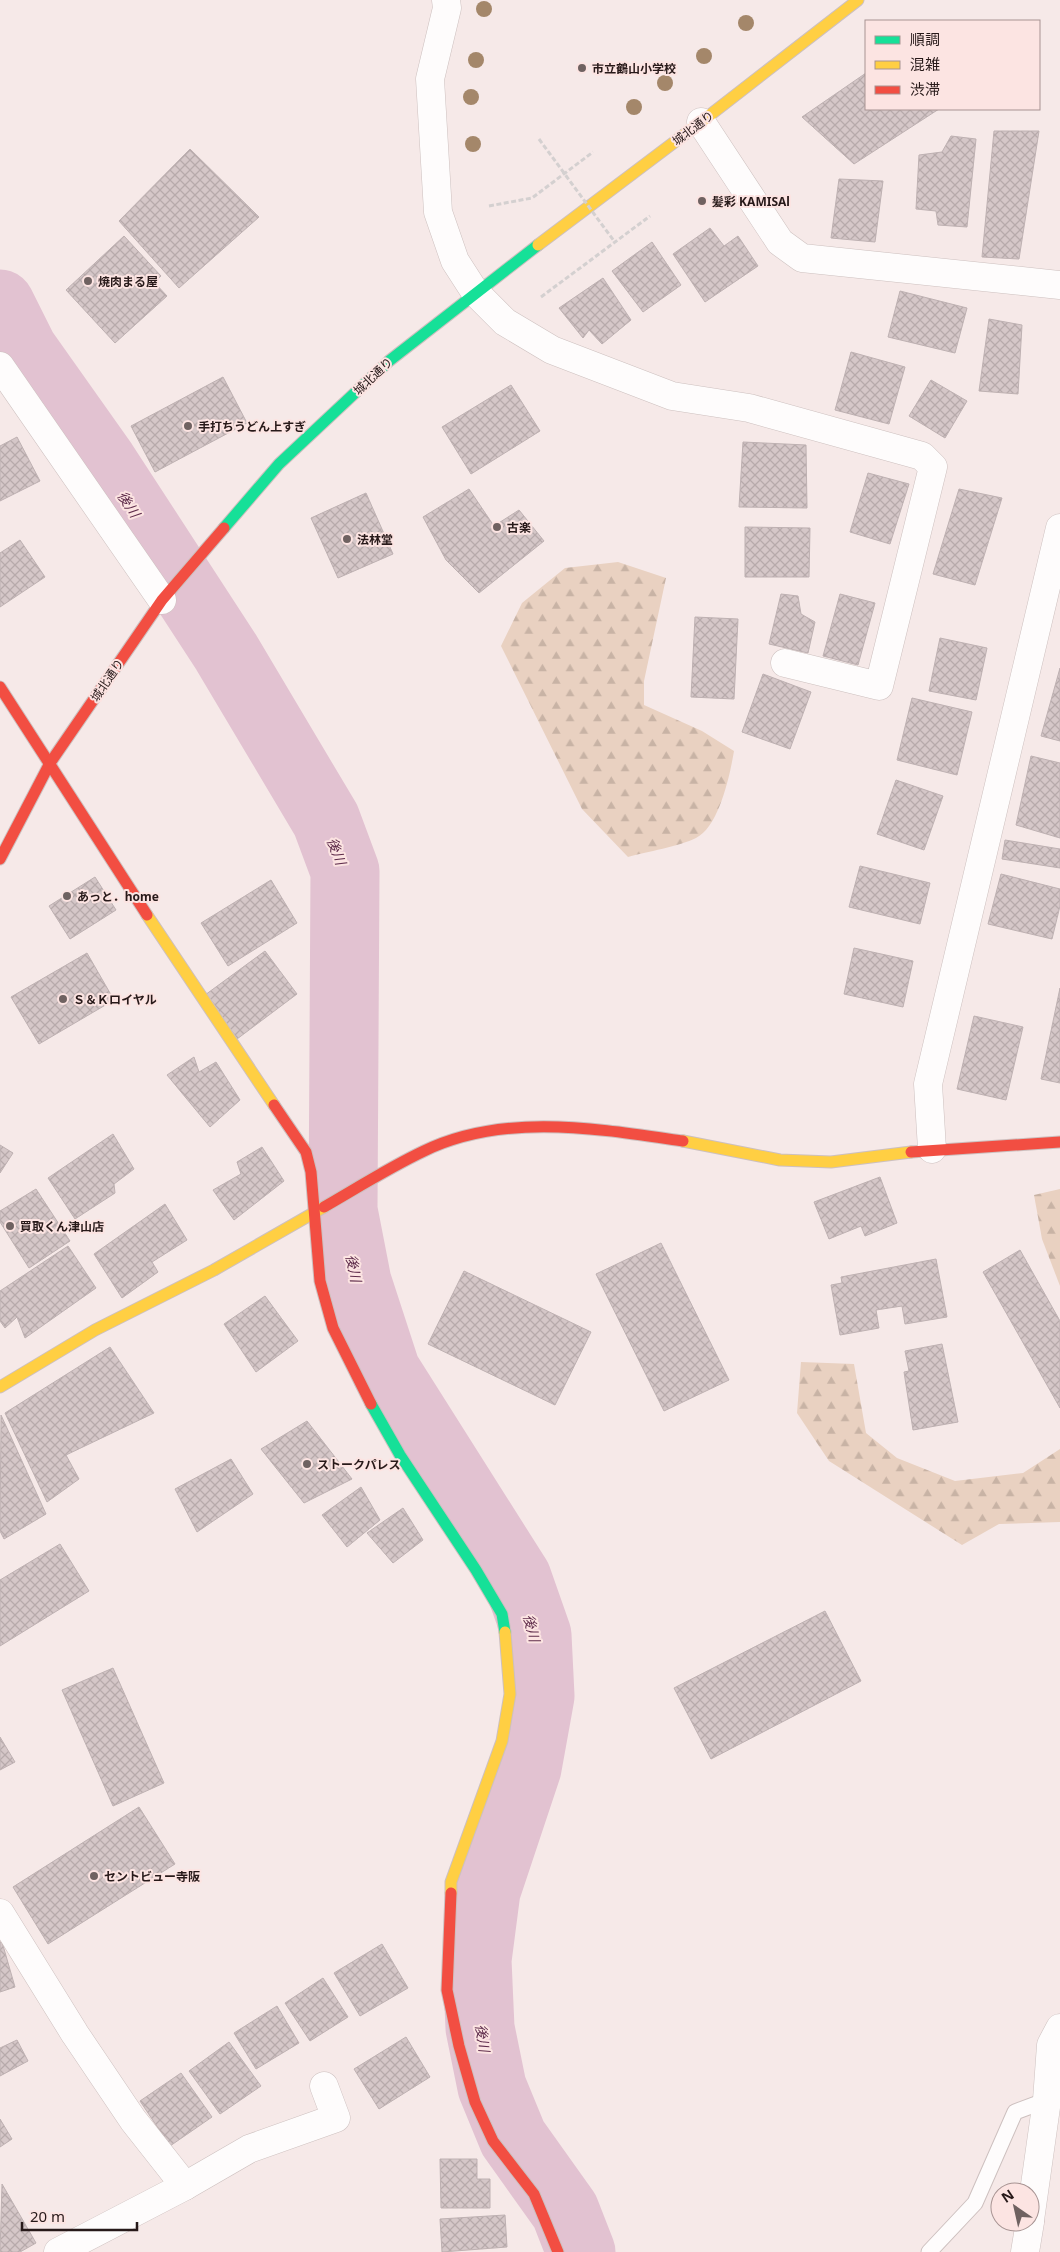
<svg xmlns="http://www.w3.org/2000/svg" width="1060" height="2252" font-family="'Noto Sans','Noto Sans JP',sans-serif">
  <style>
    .forest { fill: url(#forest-firs) }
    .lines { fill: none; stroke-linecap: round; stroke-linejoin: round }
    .river { stroke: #e2c2d1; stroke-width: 69 }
    .building { fill: url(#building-cross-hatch); stroke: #beb1b2 }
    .lane-casing { stroke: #cdc0bf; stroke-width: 17 }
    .street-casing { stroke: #cdc0bf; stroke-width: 29 }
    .fast-casing { stroke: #cdc0bf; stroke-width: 13 }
    .slow-casing { stroke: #cdc0bf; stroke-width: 13 }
    .jam-casing { stroke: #cdc0bf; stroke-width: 13 }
    .path { stroke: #d4d0d0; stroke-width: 3; stroke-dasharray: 5 2.5; stroke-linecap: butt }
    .lane { stroke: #fefcfc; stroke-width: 15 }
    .street { stroke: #fefcfc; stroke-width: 28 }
    .fast { stroke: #16e098; stroke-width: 11 }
    .slow { stroke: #ffcf43; stroke-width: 11 }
    .jam { stroke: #f24e42; stroke-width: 11 }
    .path-bridge { stroke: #d4d0d0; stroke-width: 3; stroke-dasharray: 5 2.5; stroke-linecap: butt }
    .tree { fill: #a4876a }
    .poi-dot { fill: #6f6261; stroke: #fce4e2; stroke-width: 2 }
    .labels { text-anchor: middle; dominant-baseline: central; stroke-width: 4; stroke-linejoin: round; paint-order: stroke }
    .poi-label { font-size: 12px; font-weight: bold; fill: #271919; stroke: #fce4e2; text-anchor: start }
    .street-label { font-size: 12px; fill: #271919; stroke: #fce4e2 }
    .water-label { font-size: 14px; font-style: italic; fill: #5e2b4a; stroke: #fce4e2 }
  </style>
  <defs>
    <pattern id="forest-firs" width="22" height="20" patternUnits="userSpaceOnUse" patternTransform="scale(1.25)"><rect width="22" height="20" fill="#e9d1c1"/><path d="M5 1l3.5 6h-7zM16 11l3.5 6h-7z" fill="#c8b3a5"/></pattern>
    <pattern id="building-cross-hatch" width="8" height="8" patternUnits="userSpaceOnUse" patternTransform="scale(1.25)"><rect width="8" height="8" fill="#d5c7c8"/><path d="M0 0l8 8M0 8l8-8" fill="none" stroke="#b7aaab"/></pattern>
  </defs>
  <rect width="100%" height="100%" fill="#f6e9e8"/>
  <g class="forest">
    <path d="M618,562L666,578L644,681V705L702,731L734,751C730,775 719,827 696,838C680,846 646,852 628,857L582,809L501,646L522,603L565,568Z"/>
    <path d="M1060,1189V1286L1042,1239L1034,1195Z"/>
    <path d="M801,1362L854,1364L866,1433L897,1458L955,1481L1023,1473L1060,1449V1522L999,1524L962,1545L829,1461L797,1413Z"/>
  </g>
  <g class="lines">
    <path class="river" d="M0,304L23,350L103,463L226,652L326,820L345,871L343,1210L357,1282L386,1371L517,1578L537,1635L540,1696L527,1768L486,1891L477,1960L480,2028L492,2087L513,2138L565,2211L581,2252"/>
  </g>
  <g class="building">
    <path d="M866,73V109H939L854,164L802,117Z"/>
    <path d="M994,131H1039L1019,259L982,257Z"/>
    <path d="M951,136L976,139L967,227L938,225L936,211L916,209L919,155L942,152Z"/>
    <path d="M190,149L259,217L179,288L119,221Z"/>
    <path d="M839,179L883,181L875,242L831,238Z"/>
    <path d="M710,228L724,246L738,236L758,266L705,302L673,254Z"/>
    <path d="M124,236L161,276L154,282L167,296L115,343L66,290Z"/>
    <path d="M652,242L681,285L643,312L612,271Z"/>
    <path d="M603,278L631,320L602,344L589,330L583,338L559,308Z"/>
    <path d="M900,291L967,308L955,353L888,337Z"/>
    <path d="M989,319L1022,325L1018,394L979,391Z"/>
    <path d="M851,352L905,367L889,424L835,410Z"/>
    <path d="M223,377L247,423L155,472L131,426Z"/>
    <path d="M931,380L967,401L945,438L909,416Z"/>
    <path d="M511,385L540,431L471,474L442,427Z"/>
    <path d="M17,437L40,481L0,501V446Z"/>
    <path d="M743,442L806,445L807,508L739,507Z"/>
    <path d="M868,473L909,484L890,544L850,532Z"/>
    <path d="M469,489L494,526L519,510L544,541L479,593L446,560L423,517Z"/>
    <path d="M959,489L1002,498L975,585L933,574Z"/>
    <path d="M366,493L393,554L338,578L311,518Z"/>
    <path d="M745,527L810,528L809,577H745Z"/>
    <path d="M20,540L45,577L0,607V553Z"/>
    <path d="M781,594L798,596L801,614L815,622L808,653L769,644Z"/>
    <path d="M840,594L875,603L858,665L823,656Z"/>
    <path d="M695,617L738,619L734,699L691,697Z"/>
    <path d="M940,638L987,648L976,700L929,691Z"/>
    <path d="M1060,668V741L1041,736Z"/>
    <path d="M763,674L811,692L790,749L742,732Z"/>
    <path d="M912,698L972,712L957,775L897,760Z"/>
    <path d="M1031,756L1060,763V838L1016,825Z"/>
    <path d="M896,780L943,796L924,850L877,834Z"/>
    <path d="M1005,840L1060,849V868L1002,859Z"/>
    <path d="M860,866L930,883L920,924L849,907Z"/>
    <path d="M1001,874L1060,889V906L1052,939L988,924Z"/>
    <path d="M95,877L116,910L70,939L49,906Z"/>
    <path d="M271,880L297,923L228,966L201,923Z"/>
    <path d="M854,948L913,961L903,1007L844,994Z"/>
    <path d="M265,951L297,994L237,1039L205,995Z"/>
    <path d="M87,953L114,1000L39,1044L11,997Z"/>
    <path d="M1060,988V1083L1041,1079Z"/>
    <path d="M974,1016L1023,1027L1006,1100L957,1089Z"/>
    <path d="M194,1057L199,1072L216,1062L240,1100L210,1127L167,1075Z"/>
    <path d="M113,1134L134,1169L114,1184L115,1193L75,1219L48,1178Z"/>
    <path d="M0,1145L13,1153L0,1173Z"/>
    <path d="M262,1147L284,1181L234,1220L213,1190L241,1174L237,1162Z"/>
    <path d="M880,1177L897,1223L865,1236L861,1226L829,1239L814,1202Z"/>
    <path d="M36,1189L70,1241L29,1268L0,1222V1211Z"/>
    <path d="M165,1204L187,1240L152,1262L158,1272L122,1298L94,1254Z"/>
    <path d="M661,1243L729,1380L664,1411L596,1274Z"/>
    <path d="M68,1246L96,1288L25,1338L17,1317L5,1328L0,1321V1291Z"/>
    <path d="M1020,1250L1060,1321V1408L983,1272Z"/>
    <path d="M936,1259L947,1317L905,1324L902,1306L876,1310L879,1328L840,1335L831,1285L842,1283L841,1277Z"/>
    <path d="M464,1271L591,1332L555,1405L428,1344Z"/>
    <path d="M265,1296L298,1341L256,1372L224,1324Z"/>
    <path d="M942,1344L958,1422L913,1430L904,1372L909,1371L905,1351Z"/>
    <path d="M110,1347L154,1413L66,1455L79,1479L47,1502L5,1413Z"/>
    <path d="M1,1415L46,1514L4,1539L0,1531Z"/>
    <path d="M307,1421L352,1479L304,1503L261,1449Z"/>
    <path d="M231,1459L253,1494L197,1532L175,1489Z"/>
    <path d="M361,1487L380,1520L347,1547L322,1515Z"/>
    <path d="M403,1508L423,1540L393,1563L367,1533Z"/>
    <path d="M60,1544L89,1591L0,1646V1580Z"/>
    <path d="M825,1611L861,1681L711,1759L674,1688Z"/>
    <path d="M113,1668L164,1783L113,1806L62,1690Z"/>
    <path d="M0,1737L15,1762L0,1770Z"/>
    <path d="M139,1807L175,1864L48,1944L13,1887Z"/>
    <path d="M0,1942H2L15,1987L0,1992Z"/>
    <path d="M382,1944L408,1988L360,2016L334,1973Z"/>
    <path d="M323,1978L348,2017L310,2041L285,2003Z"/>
    <path d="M277,2006L299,2043L256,2069L234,2033Z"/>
    <path d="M406,2037L430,2077L379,2109L354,2069Z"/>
    <path d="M17,2040L28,2061L0,2076V2048Z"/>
    <path d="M229,2042L261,2086L220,2114L189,2071Z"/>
    <path d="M181,2073L212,2117L170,2146L140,2101Z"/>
    <path d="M0,2119L12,2139L0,2147Z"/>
    <path d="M440,2159H477V2179H490V2208H441Z"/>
    <path d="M2,2184L36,2243L20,2252H0Z"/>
    <path d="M505,2215L507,2247L442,2252L440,2219Z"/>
  </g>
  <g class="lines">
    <g class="lane-casing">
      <path id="lane" d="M929,2252L975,2203L1015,2112L1047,2100"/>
    </g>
    <g class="street-casing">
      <g id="street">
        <path d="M446,0L447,8L430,79L438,212L455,261L475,292L505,322L552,350L672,396L749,408L922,456L933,467L879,686L785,663"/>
        <path d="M701,122L780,242L802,258L1060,285"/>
        <path d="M0,366L162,600"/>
        <path d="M932,1149L928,1084L1060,528"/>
        <path d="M0,1913L75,2034L133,2120L185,2186"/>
        <path d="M1030,2220L1047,2100L1051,2045L1060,2028"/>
        <path d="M58,2252L185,2186L249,2149L336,2118L324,2086"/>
        <path d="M1025,2252L1030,2222"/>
      </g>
    </g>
    <g class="fast-casing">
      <g id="fast">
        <path d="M224,528L279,464L389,361L538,245"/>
        <path d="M371,1404L400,1455L476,1570L502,1614L505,1632"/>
      </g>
    </g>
    <g class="slow-casing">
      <g id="slow">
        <path d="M538,245L701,122L858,0"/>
        <path d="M147,915L274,1105"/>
        <path d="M683,1141L780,1160L831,1162L911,1152"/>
        <path d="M0,1387L95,1330L214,1270L324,1207"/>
        <path d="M451,1893V1882L502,1741L510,1694L505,1632"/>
      </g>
    </g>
    <g class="jam-casing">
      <g id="jam">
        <path d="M0,687L147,915"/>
        <path d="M0,859L50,763L162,600L224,528"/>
        <path d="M274,1105L306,1152L311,1172L320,1281L333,1328L371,1404"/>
        <path d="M911,1152L1060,1142"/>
        <path d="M324,1207C357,1188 390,1167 424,1151C504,1112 599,1129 683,1141"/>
        <path d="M451,1893L447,1990L459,2046L475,2102L493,2141L534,2194L558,2252"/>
      </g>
    </g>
    <g class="path">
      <path d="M489,206L532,198L593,152"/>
      <path d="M541,297L650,216"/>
    </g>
    <use href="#lane" class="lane"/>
    <use href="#street" class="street"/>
    <use href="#fast" class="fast"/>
    <use href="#slow" class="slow"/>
    <use href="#jam" class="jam"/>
    <path class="path-bridge" d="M539,139L614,241"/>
  </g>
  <g class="tree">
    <circle cx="484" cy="9" r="8"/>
    <circle cx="746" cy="23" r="8"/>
    <circle cx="704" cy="56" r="8"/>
    <circle cx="476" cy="60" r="8"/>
    <circle cx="665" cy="83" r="8"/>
    <circle cx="471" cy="97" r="8"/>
    <circle cx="634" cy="107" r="8"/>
    <circle cx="473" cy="144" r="8"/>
  </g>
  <g class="poi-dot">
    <circle cx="582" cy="68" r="5"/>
    <circle cx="702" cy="201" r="5"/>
    <circle cx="88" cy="281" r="5"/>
    <circle cx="188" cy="426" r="5"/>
    <circle cx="497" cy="527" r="5"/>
    <circle cx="347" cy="539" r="5"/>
    <circle cx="67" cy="896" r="5"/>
    <circle cx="63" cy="999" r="5"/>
    <circle cx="10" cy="1226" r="5"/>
    <circle cx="307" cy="1464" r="5"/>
    <circle cx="94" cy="1876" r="5"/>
  </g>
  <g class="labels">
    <g class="poi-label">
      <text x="592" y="68">市立鶴山小学校</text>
      <text x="712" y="201">髪彩 KAMISAl</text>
      <text x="98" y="281">焼肉まる屋</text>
      <text x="198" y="426">手打ちうどん上すぎ</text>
      <text x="507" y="527">古楽</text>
      <text x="357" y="539">法林堂</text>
      <text x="77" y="896">あっと．home</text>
      <text x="73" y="999">Ｓ＆Ｋロイヤル</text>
      <text x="20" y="1226">買取くん津山店</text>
      <text x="317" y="1464">ストークパレス</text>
      <text x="104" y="1876">セントビュー寺阪</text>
    </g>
    <g class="street-label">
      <text transform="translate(693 128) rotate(-37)">城北通り</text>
      <text transform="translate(373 376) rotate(-43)">城北通り</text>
      <text transform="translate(107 680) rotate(-56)">城北通り</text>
    </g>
    <g class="water-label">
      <text transform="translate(129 504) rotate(57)">後川</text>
      <text transform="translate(337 851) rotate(69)">後川</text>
      <text transform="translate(354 1268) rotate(78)">後川</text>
      <text transform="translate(532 1628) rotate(76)">後川</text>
      <text transform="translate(483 2038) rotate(81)">後川</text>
    </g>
  </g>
  <rect x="865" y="20" width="175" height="90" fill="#fce4e2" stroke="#a79392"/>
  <rect x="875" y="36" width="25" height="8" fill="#16e098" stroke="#a79392"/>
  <text x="910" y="45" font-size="15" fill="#271919">順調</text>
  <rect x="875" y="61" width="25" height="8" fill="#ffcf43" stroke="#a79392"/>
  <text x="910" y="70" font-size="15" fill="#271919">混雑</text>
  <rect x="875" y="86" width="25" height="8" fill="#f24e42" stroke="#a79392"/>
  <text x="910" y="95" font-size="15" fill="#271919">渋滞</text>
  <g transform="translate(1015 2207) rotate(326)"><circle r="24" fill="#fce4e2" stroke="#a79392"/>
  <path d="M0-4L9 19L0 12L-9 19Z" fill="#6f6261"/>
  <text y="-8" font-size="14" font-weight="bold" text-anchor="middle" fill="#271919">N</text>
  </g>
  <path d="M22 2222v8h115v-8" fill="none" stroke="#271919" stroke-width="2.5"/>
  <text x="30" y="2222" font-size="15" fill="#271919" stroke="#fce4e2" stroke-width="4" paint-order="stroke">20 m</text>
</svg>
